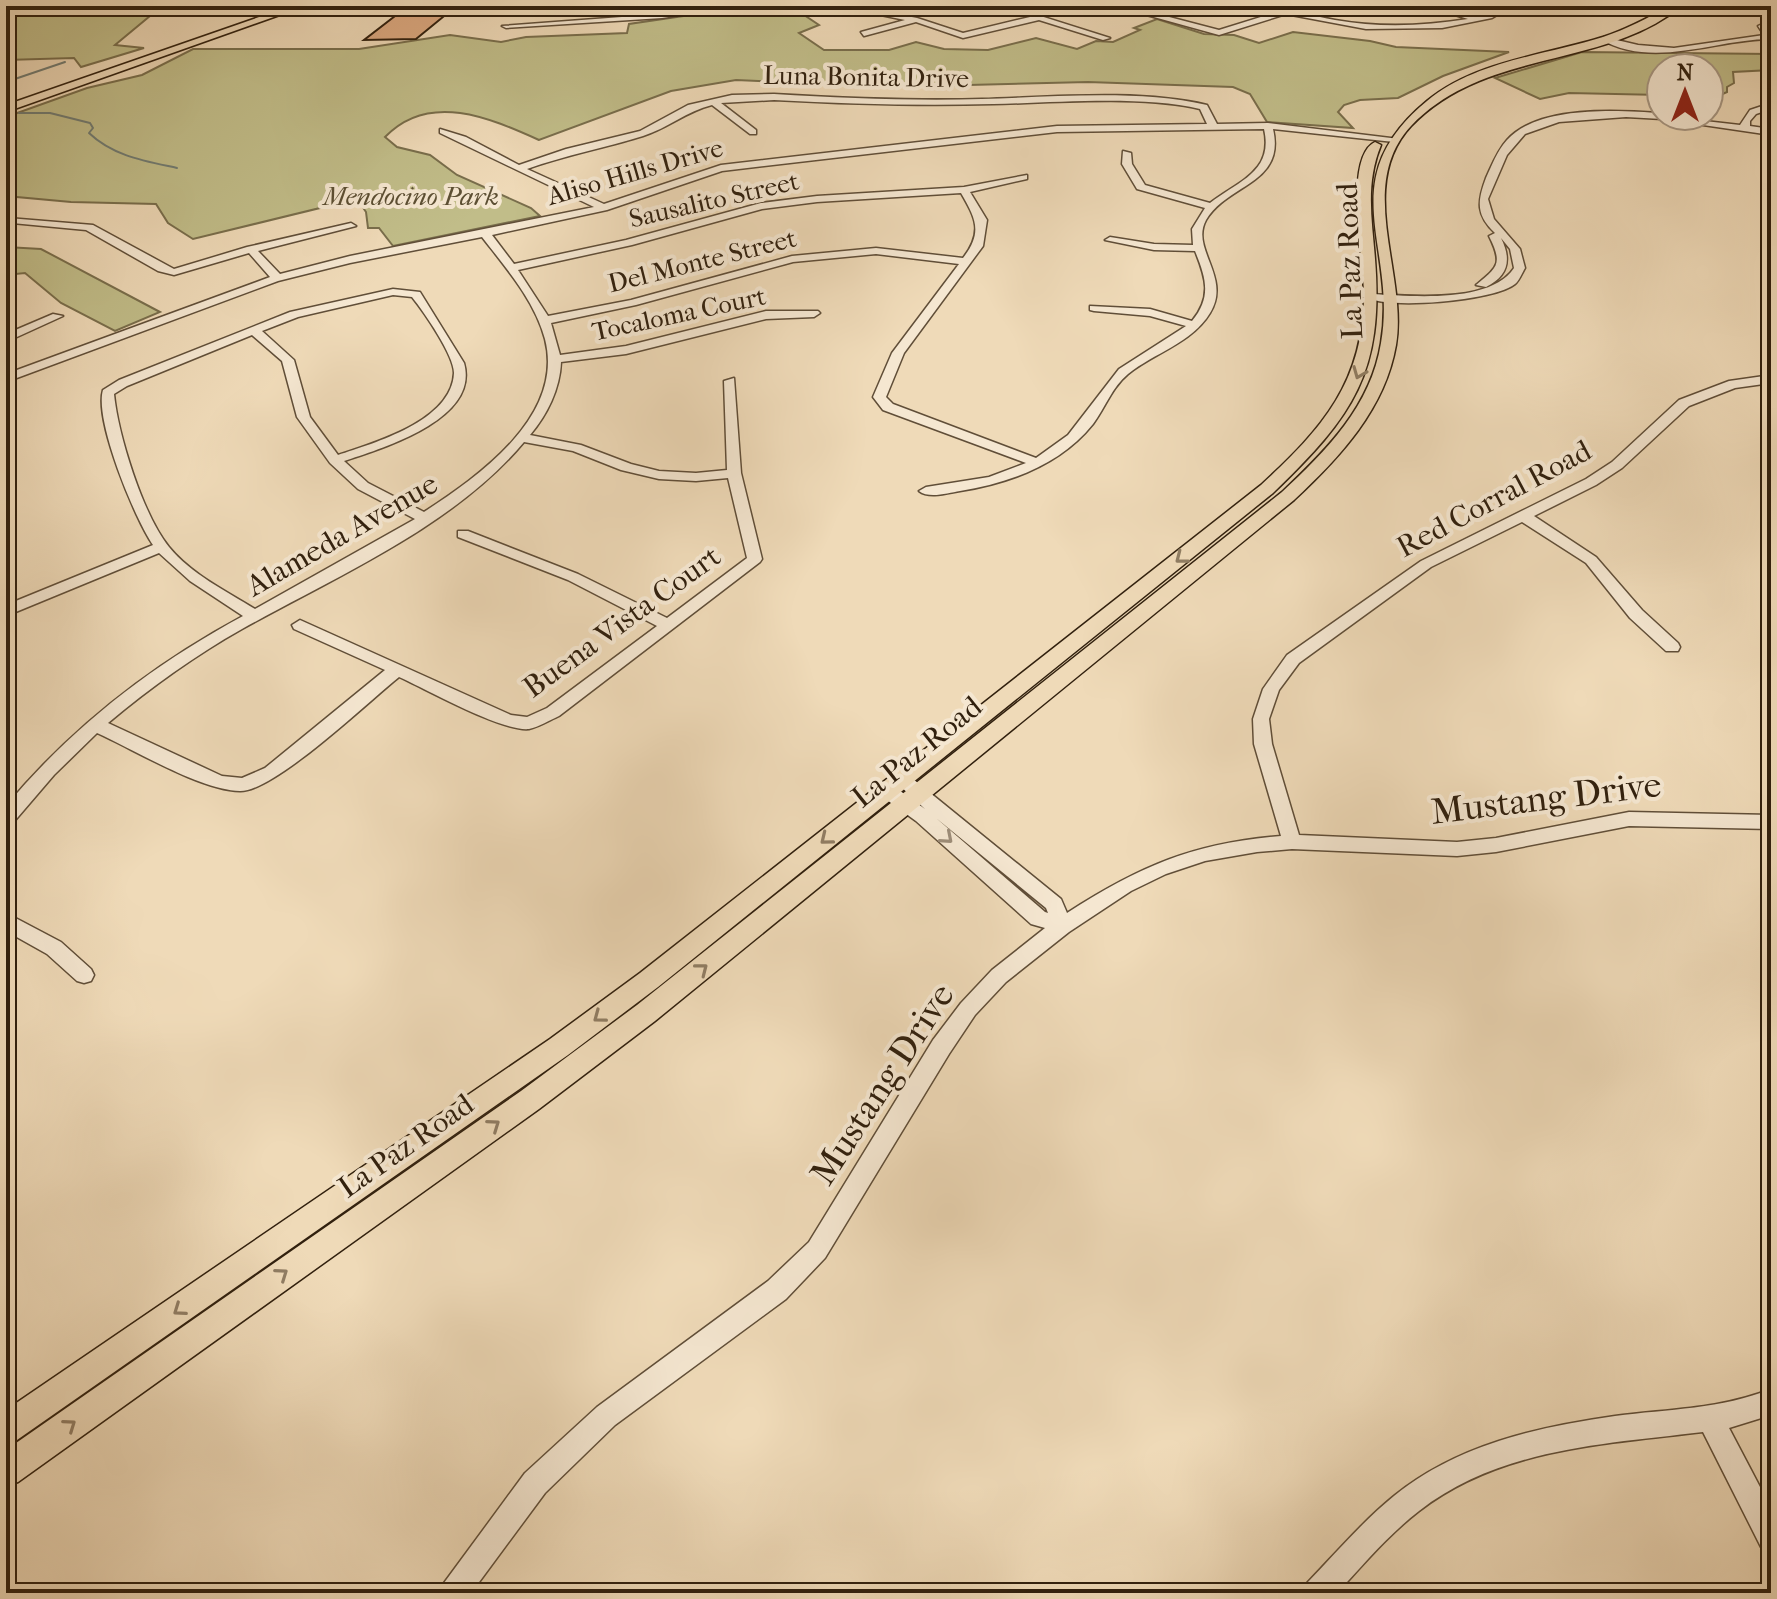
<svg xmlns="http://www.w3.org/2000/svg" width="1777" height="1599" font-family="'IM FELL French Canon',serif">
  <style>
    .green { fill: #c1bd89; stroke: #796e4c; stroke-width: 2 }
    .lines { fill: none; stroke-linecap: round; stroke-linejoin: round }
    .stream { stroke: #717c73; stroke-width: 2 }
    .building { fill: #dba880; stroke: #31200e; stroke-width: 2 }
    .minor-casing { stroke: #604e38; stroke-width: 3 }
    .major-casing { stroke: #31200e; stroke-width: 3 }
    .minor { fill: #f5e7d1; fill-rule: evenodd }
    .major { fill: #efdab8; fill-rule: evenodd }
    .oneway { stroke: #907d63 }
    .oneway2 { stroke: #9d8d79 }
    .labels { text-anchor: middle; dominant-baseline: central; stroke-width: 8; stroke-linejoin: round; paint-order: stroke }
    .far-street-label { font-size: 26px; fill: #31200e; stroke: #f5e7d1 }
    .far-park-label { font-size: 26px; font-style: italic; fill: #5c4f33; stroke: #f5e7d1 }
    .street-label { font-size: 30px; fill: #31200e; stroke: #f5e7d1 }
    .near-street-label { font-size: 36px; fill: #31200e; stroke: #f5e7d1 }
  </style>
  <rect width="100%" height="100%" fill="#efdab8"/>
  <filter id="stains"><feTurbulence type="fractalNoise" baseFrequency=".0025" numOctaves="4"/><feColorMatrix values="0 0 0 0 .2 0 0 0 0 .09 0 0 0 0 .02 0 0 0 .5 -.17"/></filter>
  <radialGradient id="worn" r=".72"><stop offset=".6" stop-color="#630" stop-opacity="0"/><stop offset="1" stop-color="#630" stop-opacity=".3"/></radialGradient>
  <g class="green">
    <path d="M6,6H162L115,45L144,48L81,67L74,58L6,60Z"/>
    <path d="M752,6H781L786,10L801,13L819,25L799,33L824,50H889L916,42L944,49L988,50L1036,38L1077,49L1096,41L1113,42L1140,30L1134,28L1157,19L1204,34L1234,35L1259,43L1293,32L1370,41L1396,47L1509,52L1443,76L1398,98L1360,100L1344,105L1338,112L1353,128L1267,122L1250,94L1233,87L1088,82L888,87L736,80L671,91L539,140C490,118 429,91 385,137L397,147L430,155L457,175L531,208L540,216L393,246L379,228H368L366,212L357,199L193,239L168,223L156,204L71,202L6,196V117L87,88L142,75L193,49H359L450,35L501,42L526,37L627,33L629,24Z"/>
    <path d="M1582,52L1771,54V70L1733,72L1734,83L1727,87V92L1709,100V68H1661V95L1569,93L1540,99L1495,78Z"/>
    <path d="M6,247L41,249L160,312L115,331L61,303L25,273L6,275Z"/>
  </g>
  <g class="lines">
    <g class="stream">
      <path d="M6,82L65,62"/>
      <path d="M19,113H50L90,123L93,128L89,133C113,156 145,161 177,168"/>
    </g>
  </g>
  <path class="building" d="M408,6L454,8L416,39L364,40Z"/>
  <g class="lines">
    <g class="minor-casing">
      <g id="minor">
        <path d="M720,6H741L662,18L506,28L502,26L662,14Z"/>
        <path d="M837,6H854L917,18L963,33L1030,17L997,6H1009L1110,38L1103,40L1039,20L963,38L916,22L864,36L861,32L905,20Z"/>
        <path d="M1114,6H1127L1219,30L1277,12L1261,6C1286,6 1311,16 1335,20C1380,28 1424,26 1468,19L1426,6C1444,6 1463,17 1480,16C1492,15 1500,6 1512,6L1492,18L1442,28L1366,29L1286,14L1219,35Z"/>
        <path d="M1771,20V25L1767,27L1771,39C1715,39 1654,70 1600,39L1604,37L1638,45L1674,48L1764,35L1758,26Z"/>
        <path d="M774,94C844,98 912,101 982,99C1052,97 1139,89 1207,105L1217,124L1268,123L1399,139L1394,142L1273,129C1286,184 1227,184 1206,220C1190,249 1232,277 1210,313C1192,343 1154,353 1128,374C1112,387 1105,408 1093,424C1060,465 1010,483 960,491C948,493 929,499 919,491L926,487L989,477L1026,463L883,410L873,397L892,353L959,264L876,254L793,262L636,305L551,323L560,355L626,346L766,311H818L820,313L814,317L766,319L626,354L561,362C560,389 547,415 530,435L581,445L631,464L659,471L696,473L727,470L724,381L734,378L741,473L762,559L760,562L559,716C550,720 539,727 529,729C502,732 426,689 399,677C369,701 274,792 240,791C200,790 135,750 97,733L54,775L12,824L6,826V806C72,727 152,665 243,616L190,581L159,553L6,616V605L153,545C135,519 94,420 103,390L119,380L290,312L393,289L420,292L464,363C480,419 383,448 344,461L368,483L424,512C479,476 565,416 545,339C535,301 506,268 482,237L350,263L278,281L6,382V374L270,277L249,253L174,275L158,271L86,230L12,223L8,222V218L93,225L174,269L247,247L351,223L356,226L258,251L280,274L350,256L594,207L440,133V129L466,137L519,165L566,149L640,131L688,105L732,95ZM774,100C848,104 920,106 993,104C1055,103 1142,95 1200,109L1207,124L1057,126L721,165L604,204L527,169C566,155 605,148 643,136C668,128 687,111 712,105L750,134H756V130L721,103ZM1264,129C1274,172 1238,181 1210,203L1145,185L1132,164L1131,153L1123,151L1122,164L1137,189L1205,208L1192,229L1193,245L1154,244L1110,237L1105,240L1154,250L1195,251C1206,278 1212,297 1192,321L1150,309L1090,306V310L1094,311L1150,316L1186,326L1119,369L1068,435L1036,458L893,404L886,397L904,353L983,246L987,220L970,192L1027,179V175L964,187L817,196L761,203L626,240L514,264L492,235L607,210L722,171L1057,132ZM961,193C976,219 983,232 963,258L876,248L792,256L631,300L548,316L518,270L632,245L762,209L817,202ZM393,295L412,297C424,312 454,355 454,373C452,421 374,443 338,455L310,417L294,360L262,331L298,317ZM252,335L282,361L297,417L330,463L358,489L415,519L255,609C226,591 191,574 169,547C143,515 118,435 114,394L127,386ZM524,442L573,451L621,470L659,479L696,481L728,478L747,558L667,618L578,574L468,531H458V537L568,580L657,626L547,708L527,717L511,715L300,620L292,625L294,629L385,670L265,768L242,778L222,776L108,723C150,688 194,656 242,629C337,576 454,526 524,442Z"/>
        <path d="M1771,103V109L1756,114L1750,121V126L1771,129V135L1662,119L1626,117L1559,122L1525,134L1507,155L1488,199L1494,219L1520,249L1525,268C1522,273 1519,281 1515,284C1495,301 1386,310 1366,297L1372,294C1411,296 1490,304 1514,268L1510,249L1501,238C1512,260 1508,276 1486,287L1476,285C1498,267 1503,264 1489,236L1495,233C1476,215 1477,202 1486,178C1492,165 1497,151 1507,140C1538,105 1618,110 1661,113V116L1740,125L1750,110Z"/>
        <path d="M53,314L63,316L6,342V334Z"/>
        <path d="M1771,375V383L1735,388L1689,406L1622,468L1596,485L1534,516L1596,557L1642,610L1678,643L1680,647L1678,651H1666L1630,618L1586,563L1522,522L1431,567L1299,663L1279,690L1269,719L1272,744L1299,835L1457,842L1496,838L1629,812L1771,815V829L1629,826L1496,852L1457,856L1292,849L1257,852L1205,861L1166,874L1131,891L1069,932L1006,982L975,1015L949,1054L825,1258L786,1299L615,1425L545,1493L471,1593H440L444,1583L525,1473L597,1407L768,1281L809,1242L933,1040L961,1003L992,970L1045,928L1031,924L916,821L880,795L877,790L880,785H892L925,809L898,784L907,777L913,779L1061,899L1067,913C1140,866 1194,843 1281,836L1254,744L1253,719L1263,689L1287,655L1421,561L1586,479L1612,462L1679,400L1729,381ZM936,818L1046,908L1048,913L1045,912Z"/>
        <path d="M6,913L61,942L91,969L94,975L91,981L84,983L77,981L47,954L6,931Z"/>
        <path d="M1771,1389V1415L1729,1428L1771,1508V1551L1761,1547L1703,1432C1605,1444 1500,1448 1419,1511C1388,1535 1363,1565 1337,1593H1303L1307,1583C1335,1554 1362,1522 1394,1496C1457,1445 1537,1427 1615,1416C1668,1409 1722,1409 1771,1389Z"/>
      </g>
    </g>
    <g class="major-casing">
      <g id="major">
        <path d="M291,6H305L6,112V105Z"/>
        <path d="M1669,6H1681C1606,69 1485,48 1411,126C1355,186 1408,275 1396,345C1385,409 1340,457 1294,500L655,1021L539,1109L18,1482L6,1486V1450L521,1091L637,1005L1282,492C1326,451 1371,406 1381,343C1398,246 1330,181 1427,101C1475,61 1546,55 1603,37C1627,29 1648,18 1669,6Z"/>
        <path d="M1375,142L1381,145C1365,184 1372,219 1375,259C1384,373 1353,416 1273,493L658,987L568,1055L17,1440L6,1445V1410L550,1039L640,973L1261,485C1322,429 1364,382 1364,294C1364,264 1343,157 1375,142Z"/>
      </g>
    </g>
    <use href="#minor" class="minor"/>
    <use href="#major" class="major"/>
  </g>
  <defs><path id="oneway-chevron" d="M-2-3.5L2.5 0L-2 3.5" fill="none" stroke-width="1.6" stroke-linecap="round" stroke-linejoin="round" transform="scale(2)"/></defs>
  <g class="oneway">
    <use href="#oneway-chevron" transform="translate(1359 373) rotate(112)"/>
    <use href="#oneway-chevron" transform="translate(1181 558) rotate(142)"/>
    <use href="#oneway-chevron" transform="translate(826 839) rotate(141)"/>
    <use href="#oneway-chevron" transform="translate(702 969) rotate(-38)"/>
    <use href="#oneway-chevron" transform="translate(599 1017) rotate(143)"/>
    <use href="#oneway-chevron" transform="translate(494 1125) rotate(-35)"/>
    <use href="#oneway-chevron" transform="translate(282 1274) rotate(-35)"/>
    <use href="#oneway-chevron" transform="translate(179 1310) rotate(145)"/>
    <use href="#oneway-chevron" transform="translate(70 1425) rotate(-35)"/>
  </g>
  <use class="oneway2" href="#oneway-chevron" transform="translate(947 838) rotate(41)"/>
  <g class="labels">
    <g class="far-street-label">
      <text transform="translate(866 77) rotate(1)">Luna Bonita Drive</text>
      <text transform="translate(635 172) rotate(-16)">Aliso Hills Drive</text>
      <text transform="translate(714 200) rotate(-13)">Sausalito Street</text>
      <text transform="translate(702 261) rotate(-14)">Del Monte Street</text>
      <text transform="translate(679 314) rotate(-12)">Tocaloma Court</text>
    </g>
    <g class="far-park-label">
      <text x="411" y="196">Mendocino Park</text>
    </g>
    <g class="street-label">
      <text transform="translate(1350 261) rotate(-92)">La Paz Road</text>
      <text transform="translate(1494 499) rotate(-28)">Red Corral Road</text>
      <text transform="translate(342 535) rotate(-30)">Alameda Avenue</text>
      <text transform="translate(622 622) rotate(-36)">Buena Vista Court</text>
      <text transform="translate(917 752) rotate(-39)">La Paz Road</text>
      <text transform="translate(406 1146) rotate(-35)">La Paz Road</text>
    </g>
    <g class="near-street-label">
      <text transform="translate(1546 798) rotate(-7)">Mustang Drive</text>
      <text transform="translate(882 1084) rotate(-57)">Mustang Drive</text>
    </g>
  </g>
  <rect width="1777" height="1599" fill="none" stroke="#efdab8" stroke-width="32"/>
  <rect x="8" y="8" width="1761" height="1583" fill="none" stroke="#31200e" stroke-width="4"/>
  <rect x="16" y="16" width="1745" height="1567" fill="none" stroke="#31200e" stroke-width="2"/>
  <g transform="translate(1685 92)"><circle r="38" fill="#f5e7d1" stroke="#a79783" stroke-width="2"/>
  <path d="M0-6L14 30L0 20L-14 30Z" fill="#8f2418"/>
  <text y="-12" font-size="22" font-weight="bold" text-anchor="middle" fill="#31200e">N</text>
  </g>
  <rect width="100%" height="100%" filter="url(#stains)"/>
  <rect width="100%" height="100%" fill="url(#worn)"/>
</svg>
